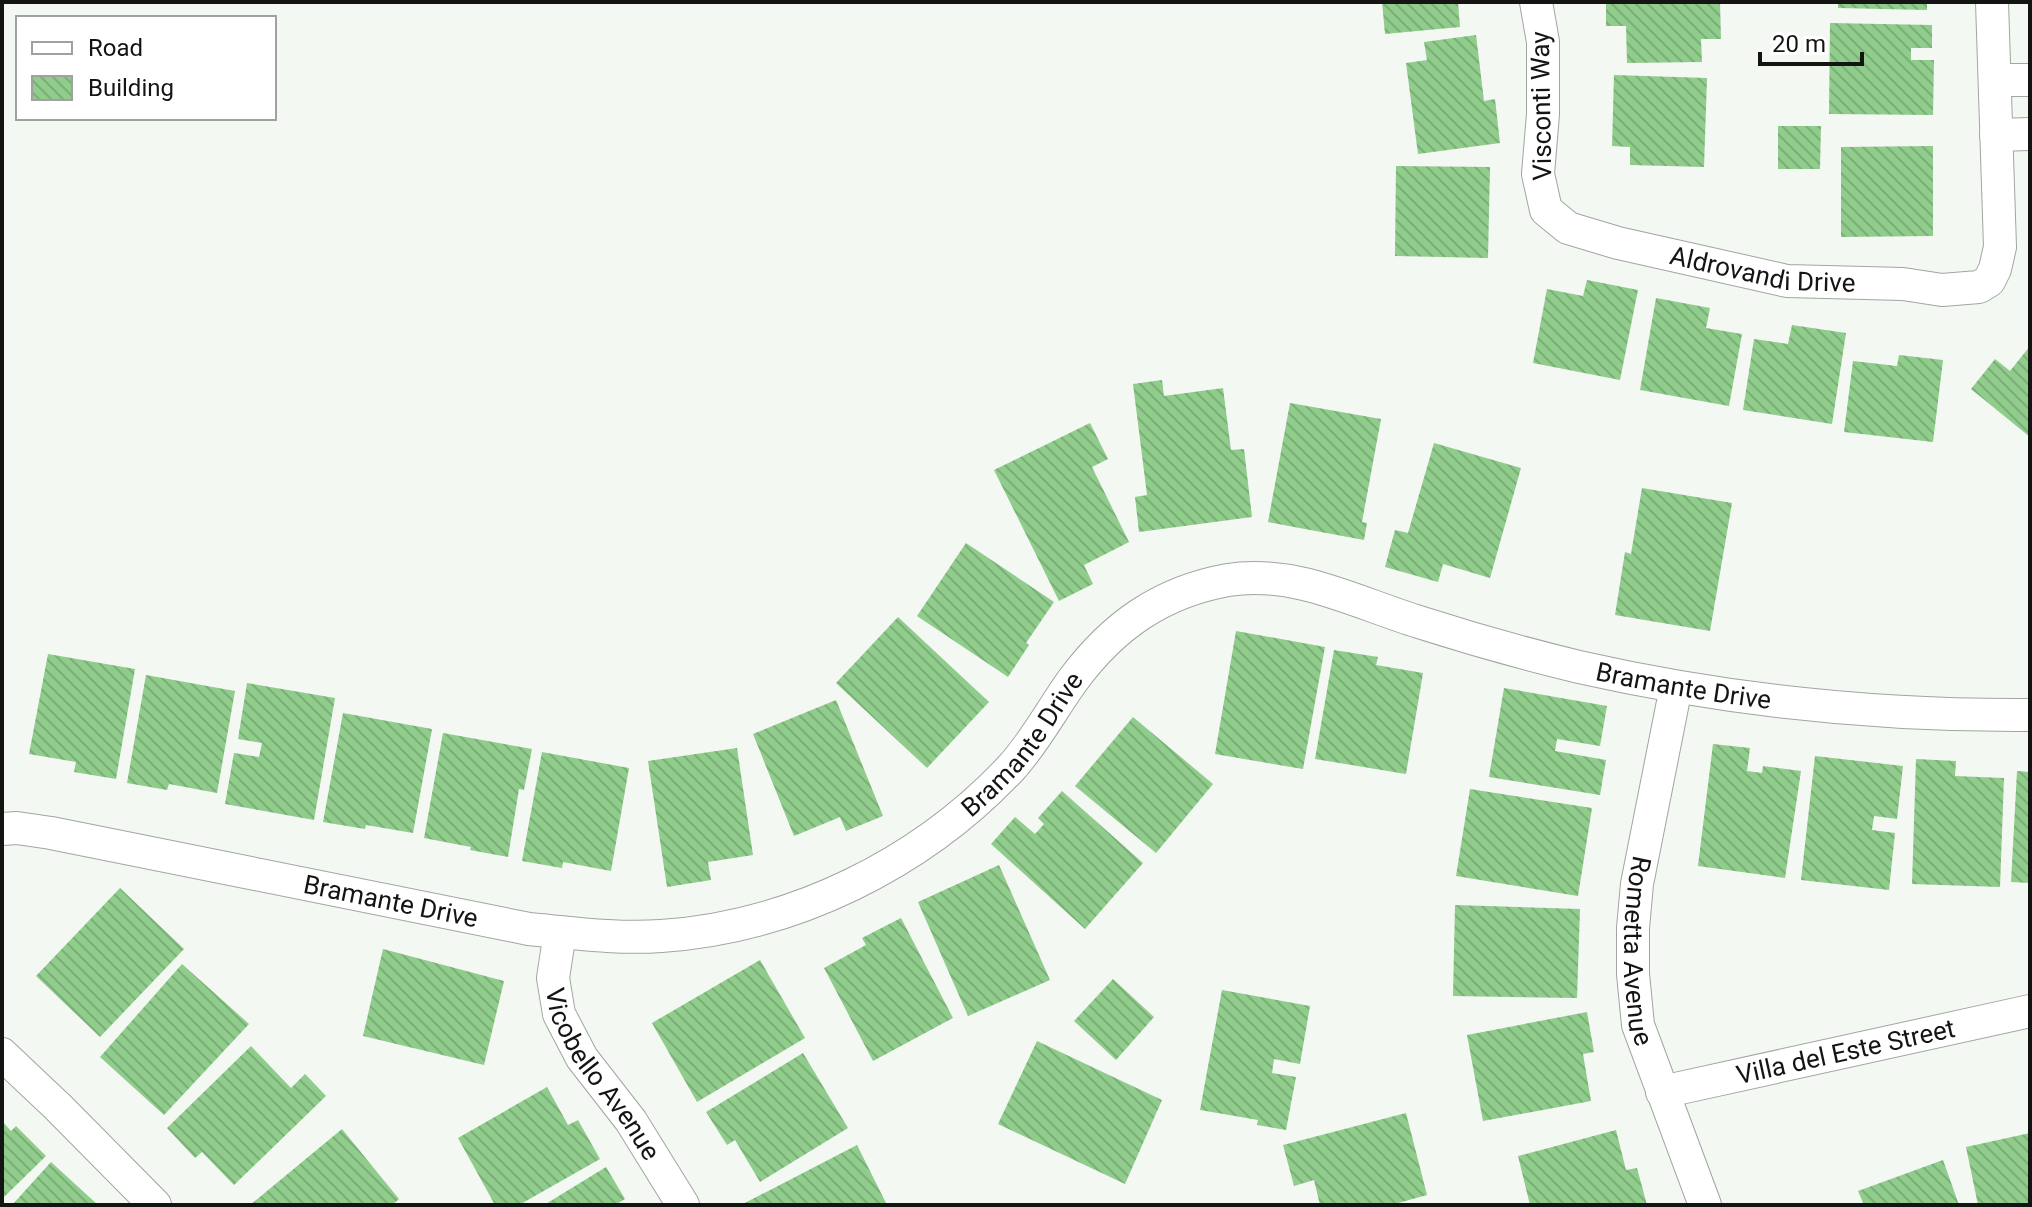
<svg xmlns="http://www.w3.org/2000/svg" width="2032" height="1207" font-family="Roboto,sans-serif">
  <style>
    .building { fill: url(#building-back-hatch) }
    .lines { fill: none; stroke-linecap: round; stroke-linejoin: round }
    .minor-casing { stroke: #a1a5a1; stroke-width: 34 }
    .minor { stroke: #fff; stroke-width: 32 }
    .labels { text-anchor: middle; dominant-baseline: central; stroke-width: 6; stroke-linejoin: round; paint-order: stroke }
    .street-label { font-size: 26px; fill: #141513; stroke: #fff }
  </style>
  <defs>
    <pattern id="building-back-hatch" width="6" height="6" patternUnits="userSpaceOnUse" patternTransform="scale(2)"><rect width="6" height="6" fill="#90cc8c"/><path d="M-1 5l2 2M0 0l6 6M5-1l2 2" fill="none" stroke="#7bae78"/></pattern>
  </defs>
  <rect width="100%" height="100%" fill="#f3f8f3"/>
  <g class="building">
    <path d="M1382,2H1458L1460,27L1385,34Z"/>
    <path d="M1606,2H1720L1721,39H1701L1702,62L1627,63L1626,26H1606Z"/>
    <path d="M1838,2H1927V10L1838,8Z"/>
    <path d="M1830,23L1932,25V48H1911V60H1934L1933,115L1829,114Z"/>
    <path d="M1476,35L1484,101L1495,99L1500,143L1418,154L1406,63L1427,60L1424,42Z"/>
    <path d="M1614,75L1707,78L1704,167L1630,165V147L1612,146Z"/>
    <path d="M1778,126H1821L1820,169H1778Z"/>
    <path d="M1933,146V236L1841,237V147Z"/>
    <path d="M1396,166L1490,167L1488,258L1395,256Z"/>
    <path d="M1587,280L1638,290L1620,380L1533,363L1547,289L1583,296Z"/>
    <path d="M1656,298L1710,308L1706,328L1742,334L1729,406L1640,390Z"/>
    <path d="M1792,325L1846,333L1832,424L1743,410L1754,339L1788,344Z"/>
    <path d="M2030,346V437L1971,389L1995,359L2010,371Z"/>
    <path d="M1899,355L1943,360L1933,442L1844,432L1853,361L1897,366Z"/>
    <path d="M1162,380L1164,396L1223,388L1231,450L1244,449L1252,517L1139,532L1135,497L1147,495L1133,384Z"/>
    <path d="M1290,403L1381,419L1362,522L1367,523L1364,540L1268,522Z"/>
    <path d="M1090,423L1108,459L1092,467L1129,542L1084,565L1093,584L1059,601L994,470Z"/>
    <path d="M1434,443L1521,468L1490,578L1443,564L1438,582L1385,567L1395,530L1408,533Z"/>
    <path d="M1642,488L1732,503L1710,631L1615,615L1625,552L1631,554Z"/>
    <path d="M966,543L1054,602L1026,643L1029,645L1008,677L917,616Z"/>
    <path d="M898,617L989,702L927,768L836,683Z"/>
    <path d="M1236,631L1325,647L1303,769L1215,754Z"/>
    <path d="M1334,650L1378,657L1376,665L1423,673L1406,774L1315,759Z"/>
    <path d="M48,654L135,669L116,779L74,772L76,762L29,754Z"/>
    <path d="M146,675L235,691L217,793L169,784L167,790L127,783Z"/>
    <path d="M247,683L335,698L314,820L225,804L234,753L259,757L262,743L238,739Z"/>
    <path d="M1504,688L1607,706L1600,746L1557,739L1555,751L1606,760L1600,795L1489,777Z"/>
    <path d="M836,700L883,816L846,831L840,817L794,836L753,734Z"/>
    <path d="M343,713L432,729L413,833L366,825L365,829L323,822Z"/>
    <path d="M1133,717L1213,784L1156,853L1075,786Z"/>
    <path d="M443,733L532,749L524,790L519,789L508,857L470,850L471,847L424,838Z"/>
    <path d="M1713,744L1750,748L1747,771L1762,773L1763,766L1801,771L1785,878L1698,866Z"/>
    <path d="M737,748L753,855L708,862L711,880L667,887L648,761Z"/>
    <path d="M542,752L629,768L611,871L563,862L562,868L522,861Z"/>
    <path d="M1815,756L1903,766L1897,819L1874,816L1872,830L1895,833L1889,890L1801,880Z"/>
    <path d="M1916,759L1956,761L1955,776L2004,778L2000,887L1912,884Z"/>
    <path d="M2017,771L2030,772V883L2011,882Z"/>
    <path d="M1470,789L1592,808L1578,896L1456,876Z"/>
    <path d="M1062,791L1143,863L1085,929L991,844L1015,817L1035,834L1044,824L1038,818Z"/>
    <path d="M999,865L1050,980L968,1016L918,902Z"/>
    <path d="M120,888L184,949L100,1037L36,976Z"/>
    <path d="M1455,905L1580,909L1577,998L1453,996Z"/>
    <path d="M901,918L953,1018L873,1061L824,968L866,945L862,938Z"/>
    <path d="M383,949L504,981L484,1065L363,1036Z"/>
    <path d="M760,960L805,1038L697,1102L652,1023Z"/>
    <path d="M182,964L249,1024L164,1115L100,1057Z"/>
    <path d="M1113,979L1154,1017L1116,1060L1074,1021Z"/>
    <path d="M1222,990L1310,1006L1300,1064L1274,1059L1272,1073L1296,1077L1286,1130L1257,1125L1258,1120L1200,1110Z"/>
    <path d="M1587,1012L1594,1052L1583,1054L1591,1101L1483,1121L1467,1035Z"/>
    <path d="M1037,1041L1162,1100L1125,1184L998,1124Z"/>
    <path d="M251,1046L291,1088L305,1074L326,1096L234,1185L202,1152L195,1158L167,1128Z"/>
    <path d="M803,1053L848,1128L760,1182L735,1140L727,1145L706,1112Z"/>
    <path d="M547,1087L568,1125L578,1120L600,1159L519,1205H495L458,1138Z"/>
    <path d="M1406,1113L1427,1195L1391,1205H1320L1314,1180L1294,1186L1283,1145Z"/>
    <path d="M2,1121L11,1131L16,1126L46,1156L2,1199Z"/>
    <path d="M342,1129L399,1199L392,1205H250Z"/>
    <path d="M1616,1130L1626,1170L1637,1168L1647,1205H1530L1518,1156Z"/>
    <path d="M2030,1133V1205H1978L1966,1147Z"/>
    <path d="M857,1145L887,1205H741Z"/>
    <path d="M1943,1160L1959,1205H1864L1858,1191Z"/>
    <path d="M51,1162L98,1205H12Z"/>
    <path d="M606,1167L625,1199L615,1205H544Z"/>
  </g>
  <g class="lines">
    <g class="minor-casing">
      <g id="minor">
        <path id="s1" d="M1536,2L1543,42V114L1538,174L1546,210L1568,228L1618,243L1787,281L1903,284L1942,290L1979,287L1989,281L1995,269L2000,247L1992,2"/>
        <path d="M1995,80H2030"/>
        <path d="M1996,135L2030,134"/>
        <path id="s2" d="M1676,687L1637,884L1633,928V974L1638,1025L1705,1205"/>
        <path id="s3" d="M2,829L17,828L51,833L529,929C573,933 617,939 661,936C793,927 921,864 1011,768C1035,742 1052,709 1073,680C1113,626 1161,592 1228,580C1295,569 1357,603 1419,622C1472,639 1525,654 1579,667C1725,700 1880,716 2030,715"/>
        <path id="s4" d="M560,932L553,978L559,1014L582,1058L631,1121L683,1205"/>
        <path d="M2,1054L58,1107L155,1205"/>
        <path id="s5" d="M1662,1092L2030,1011"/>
      </g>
    </g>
    <use href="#minor" class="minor"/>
  </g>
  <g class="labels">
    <g class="street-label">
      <text transform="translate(1541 106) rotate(-91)">Visconti Way</text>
      <text stroke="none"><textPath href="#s1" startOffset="438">Aldrovandi Drive</textPath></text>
      <text stroke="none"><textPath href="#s3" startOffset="1834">Bramante Drive</textPath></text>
      <text stroke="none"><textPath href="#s3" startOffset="1092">Bramante Drive</textPath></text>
      <text stroke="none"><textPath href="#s3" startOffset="396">Bramante Drive</textPath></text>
      <text stroke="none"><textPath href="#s2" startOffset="268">Rometta Avenue</textPath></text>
      <text stroke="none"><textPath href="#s5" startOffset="188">Villa del Este Street</textPath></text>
      <text stroke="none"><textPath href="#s4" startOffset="156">Vicobello Avenue</textPath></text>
    </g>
  </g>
  <rect width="2032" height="1207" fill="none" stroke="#141513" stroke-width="8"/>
  <rect x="16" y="16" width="260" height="104" fill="#ffffff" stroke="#a1a1a1" stroke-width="2"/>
  <rect x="32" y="42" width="40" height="12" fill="#ffffff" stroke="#a1a1a1" stroke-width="2"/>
  <text x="88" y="56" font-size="24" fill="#141513">Road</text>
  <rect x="32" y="76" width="40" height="24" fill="url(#building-back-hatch)" stroke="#a1a1a1" stroke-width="2"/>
  <text x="88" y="96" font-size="24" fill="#141513">Building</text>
  <path d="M1760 52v12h102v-12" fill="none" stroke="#141513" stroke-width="4"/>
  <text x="1772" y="52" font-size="24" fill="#141513" stroke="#ffffff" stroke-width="6" paint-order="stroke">20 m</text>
</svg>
